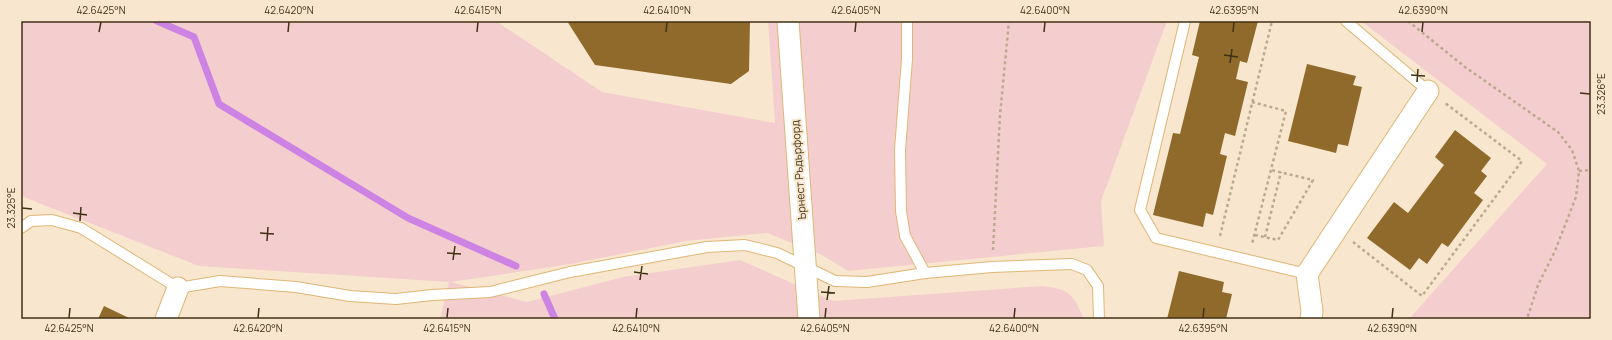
<svg xmlns="http://www.w3.org/2000/svg" width="1612" height="340" font-family="Manrope,sans-serif">
  <style>
    .green { fill: #f4cece }
    .lines { fill: none; stroke-linecap: round; stroke-linejoin: round }
    .stream { stroke: #cd83e3; stroke-width: 7 }
    .building { fill: #8f6a2a }
    .service-casing { stroke: #dfb675; stroke-width: 12 }
    .minor-casing { stroke: #dfb675; stroke-width: 23 }
    .path { stroke: #bbaa90; stroke-width: 2.5; stroke-dasharray: 3 3; stroke-linecap: butt }
    .service { stroke: #fff; stroke-width: 10 }
    .minor { stroke: #fff; stroke-width: 21 }
    .ticks { fill: none; stroke: #413116; stroke-width: 1.5 }
    .labels { text-anchor: middle; dominant-baseline: central; stroke-width: 4; stroke-linejoin: round; paint-order: stroke }
    .street-label { font-size: 11px; fill: #413116; stroke: #f8e7ce }
    .neatline { fill: none; stroke: #413116; stroke-width: 1.5 }
    .ticks-label { font-size: 10px; text-anchor: middle; fill: #413116 }
  </style>
  <rect width="100%" height="100%" fill="#f8e7ce"/>
  <g class="green">
    <path d="M21,21H496L602,92L775,123L768,21H1167L1101,201L1104,246L848,271L822,255L767,233L686,241L571,264L451,282L527,302L623,277L740,260L833,301L1042,286C1070,289 1073,294 1084,319H440L449,282L199,266L21,196Z"/>
    <path d="M1361,21H1591V319H1409L1547,164Z"/>
  </g>
  <g class="lines">
    <g class="stream">
      <path d="M157,21L194,37L219,104L408,218L516,266"/>
      <path d="M544,294L555,319"/>
    </g>
  </g>
  <g class="building">
    <path d="M567,21H750L749,71L731,84L595,65Z"/>
    <path d="M1200,21H1258L1247,63L1240,61L1236,79L1248,82L1235,136L1225,133L1220,154L1227,156L1213,215L1206,213L1203,227L1153,215L1173,133L1180,134L1199,57L1192,55Z"/>
    <path d="M1307,64L1356,76L1353,85L1362,87L1348,146L1338,144L1336,153L1288,141Z"/>
    <path d="M1455,130L1491,158L1481,171L1487,176L1474,193L1483,200L1448,247L1442,243L1427,264L1419,258L1410,270L1367,238L1394,202L1408,213L1444,165L1435,157Z"/>
    <path d="M1179,271L1224,282L1222,292L1232,294L1226,319H1167Z"/>
    <path d="M104,306L131,319H98Z"/>
  </g>
  <g class="lines">
    <g class="service-casing">
      <g id="service">
        <path d="M907,21V59L900,150L901,211L905,236L925,273"/>
        <path d="M1185,21L1140,210L1156,238L1307,274"/>
        <path d="M1346,21L1428,91"/>
        <path d="M21,228L31,221L52,220L81,228L178,288L220,281L296,287L350,296L396,299L432,295L490,292L570,272L707,247L745,245L777,253L835,281L867,282L925,273L992,267L1072,264L1087,270L1098,286L1099,319"/>
      </g>
    </g>
    <g class="minor-casing">
      <g id="minor">
        <path d="M788,21L809,319"/>
        <path d="M166,319L178,288"/>
        <path d="M1311,319L1312,311L1307,274L1428,91"/>
      </g>
    </g>
    <g class="path">
      <path d="M1408,21L1465,67L1558,132L1572,150L1579,171L1576,197L1555,251L1538,285L1527,319"/>
      <path d="M1252,102L1286,111L1252,244"/>
      <path d="M1579,171L1591,170"/>
      <path d="M1255,235L1278,240L1313,180L1271,170"/>
      <path d="M1220,236L1272,21"/>
      <path d="M1265,237L1281,172"/>
      <path d="M1353,242L1422,296L1522,161L1445,103"/>
      <path d="M993,250L1000,115L1009,21"/>
    </g>
    <use href="#service" class="service"/>
    <use href="#minor" class="minor"/>
  </g>
  <path class="ticks" d="M99,32L101,22M288,32L289,22M477,32L478,22M666,32L667,22M855,32L856,22M1044,32L1045,22M1233,32L1234,22M1422,32L1423,22M1224,55L1238,57M1230,63L1232,49M1411,75L1425,76M1417,82L1418,69M1580,93L1590,94M22,208L32,209M73,213L87,215M80,221L81,207M260,233L274,234M267,241L268,227M447,253L461,254M453,260L455,246M634,272L648,274M640,280L642,266M821,292L835,293M827,300L829,286M69,318L70,308M258,318L259,308M447,318L448,308M636,318L637,308M825,318L826,308M1014,318L1015,308M1203,318L1204,308M1392,318L1393,308"/>
  <g class="labels">
    <g class="street-label">
      <text transform="translate(798 170) rotate(-94)">Ърнест Ръдърфорд</text>
    </g>
  </g>
  <rect width="1612" height="340" fill="none" stroke="#f8e7ce" stroke-width="44"/>
  <rect x="22" y="22" width="1568" height="296" class="neatline"/>
  <g class="ticks-label">
    <text x="101" y="14">42.6425°N</text>
    <text x="289" y="14">42.6420°N</text>
    <text x="478" y="14">42.6415°N</text>
    <text x="667" y="14">42.6410°N</text>
    <text x="856" y="14">42.6405°N</text>
    <text x="1045" y="14">42.6400°N</text>
    <text x="1234" y="14">42.6395°N</text>
    <text x="1423" y="14">42.6390°N</text>
    <text transform="translate(1601 94) rotate(-90)" y="4">23.326°E</text>
    <text transform="translate(11 208) rotate(-90)" y="4">23.325°E</text>
    <text x="69" y="332">42.6425°N</text>
    <text x="258" y="332">42.6420°N</text>
    <text x="447" y="332">42.6415°N</text>
    <text x="636" y="332">42.6410°N</text>
    <text x="825" y="332">42.6405°N</text>
    <text x="1014" y="332">42.6400°N</text>
    <text x="1203" y="332">42.6395°N</text>
    <text x="1392" y="332">42.6390°N</text>
  </g>
</svg>
